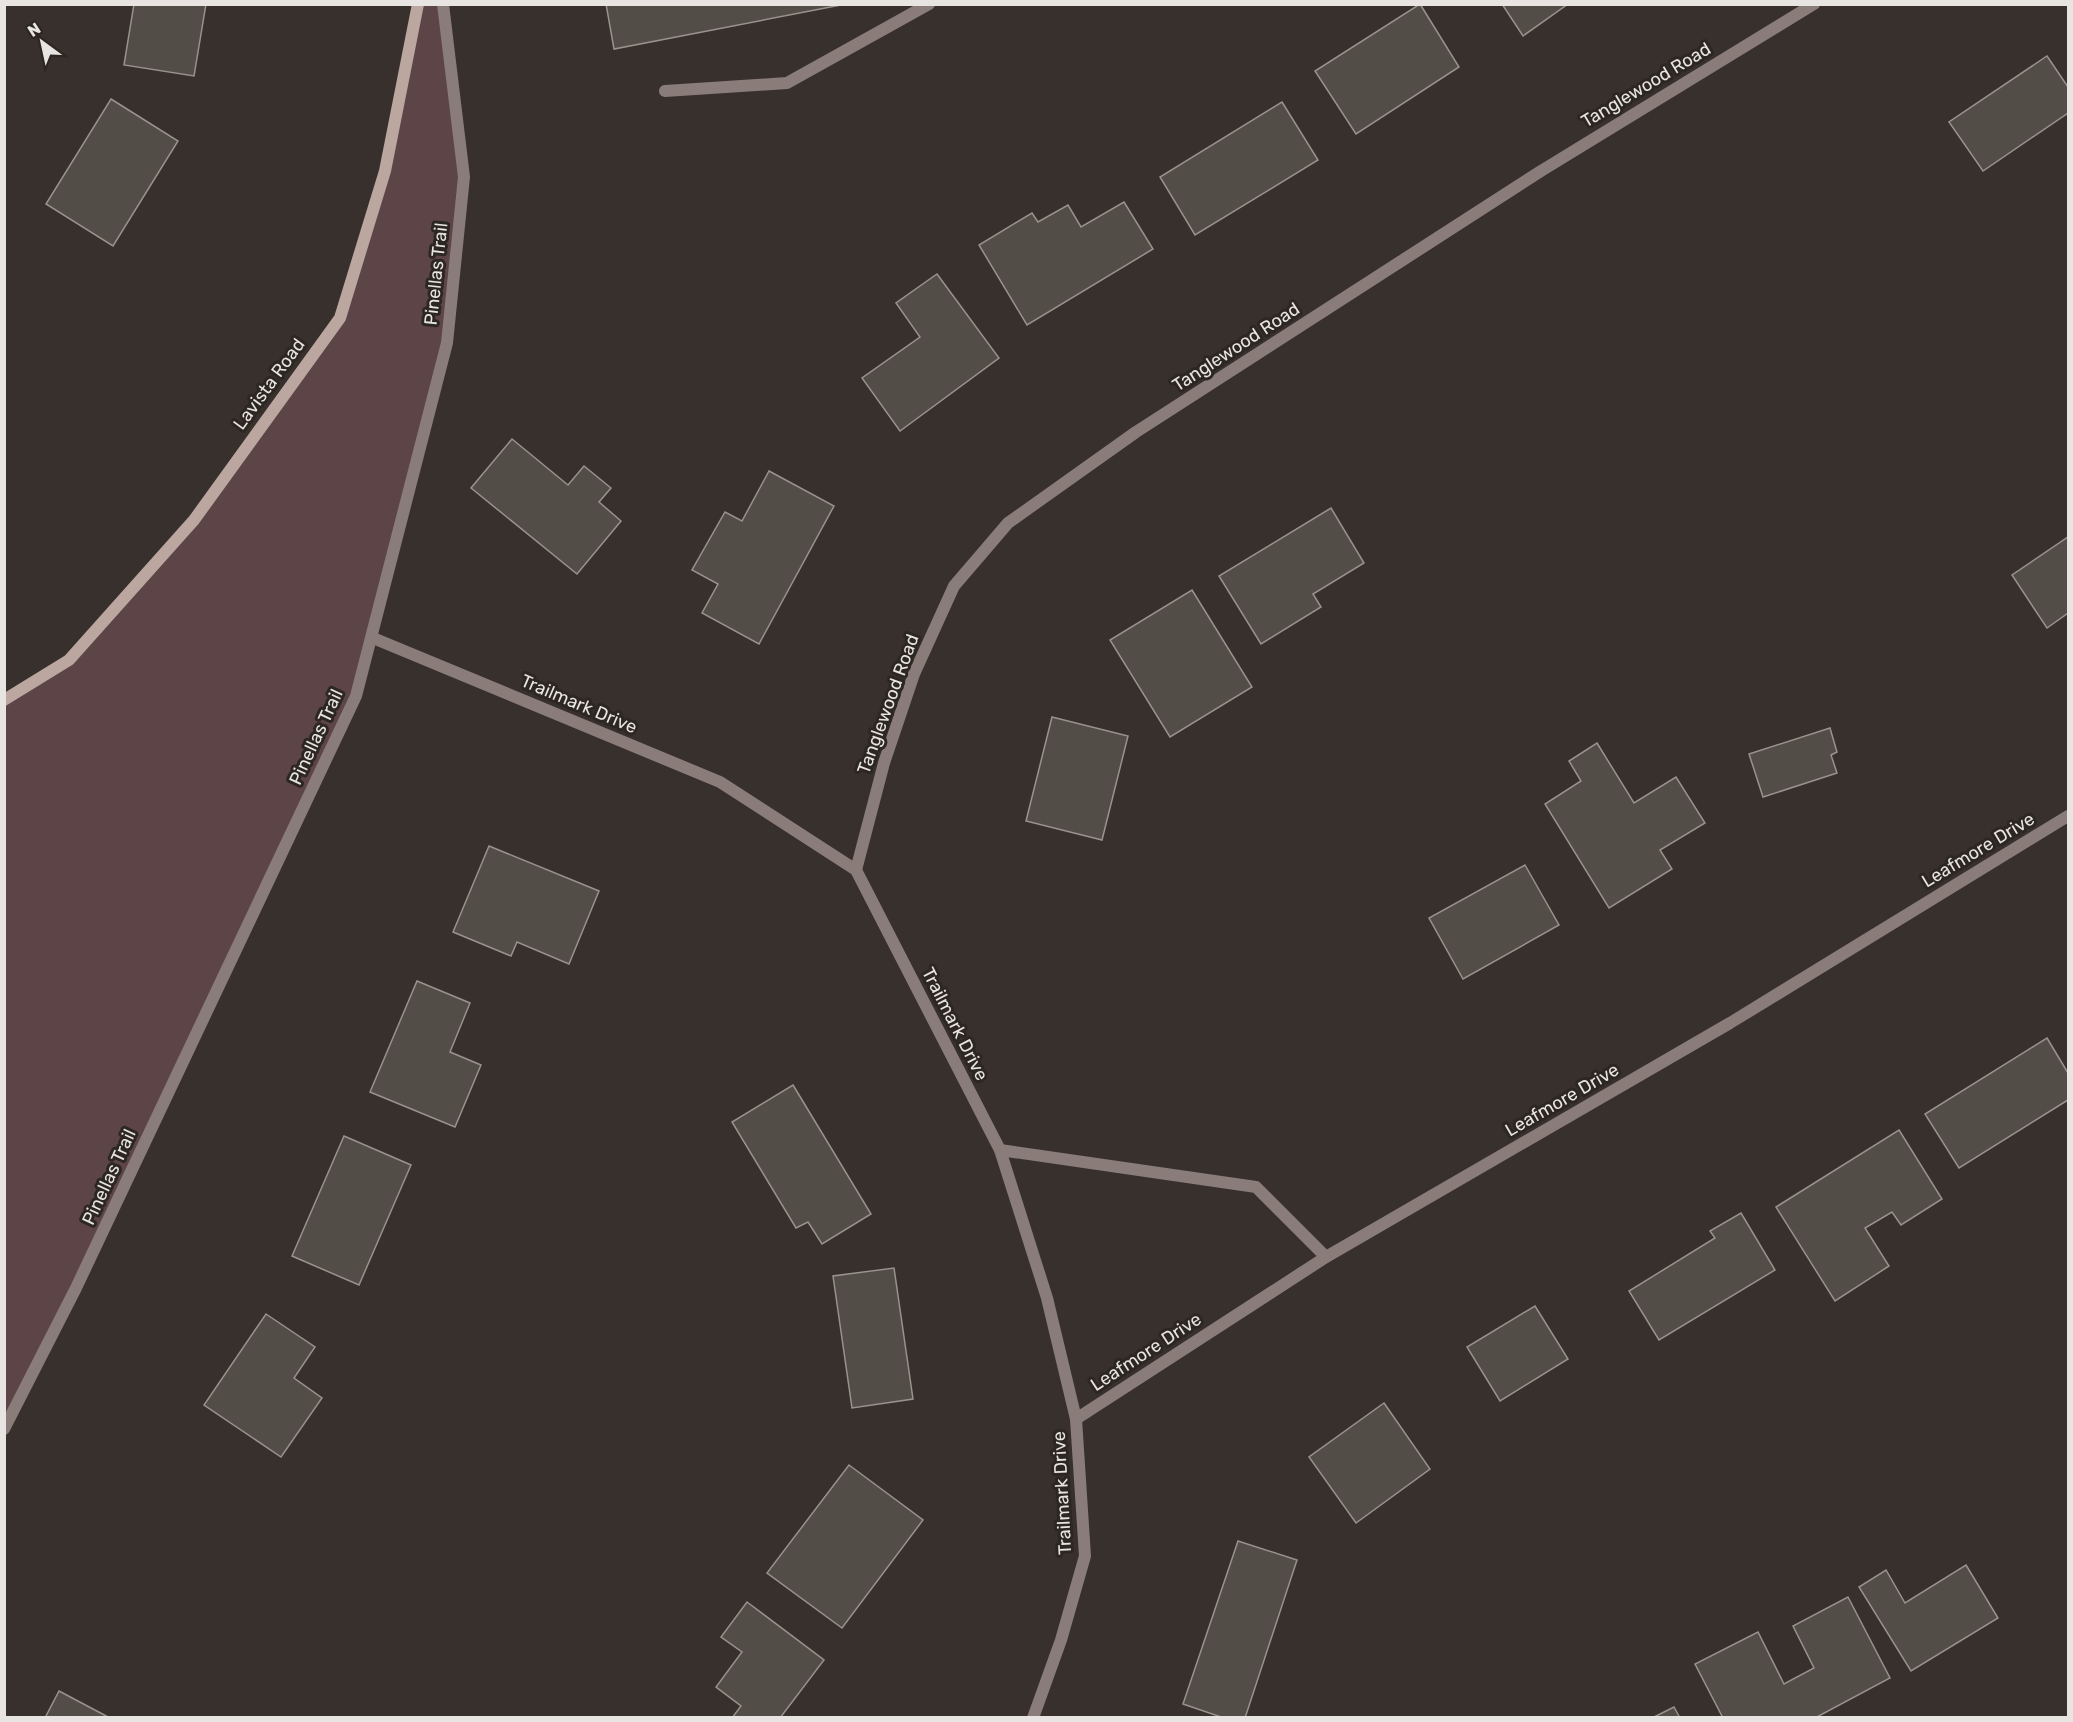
<svg xmlns="http://www.w3.org/2000/svg" width="2073" height="1722" font-family="Rubik,sans-serif">
  <style>
    .green { fill: #5d4547 }
    .building { fill: #524e47; stroke: #98938c; stroke-width: 1.5 }
    .lines { fill: none; stroke-linecap: round; stroke-linejoin: round }
    .minor { stroke: #8a7c78; stroke-width: 12 }
    .secondary { stroke: #bca6a0; stroke-width: 12 }
    .labels { text-anchor: middle; dominant-baseline: central; stroke-width: 6; stroke-linejoin: round; paint-order: stroke }
    .street-label { font-size: 18px; fill: #e8e4e1; stroke: #2d2722 }
  </style>
  <rect width="100%" height="100%" fill="#37302c"/>
  <path class="green" d="M418,5H443L464,177L447,343L356,696L76,1288L5,1417V700L69,660L194,520L340,318L385,171Z"/>
  <g class="building">
    <path d="M134,4H206L194,76L124,65Z"/>
    <path d="M606,4H846L614,49Z"/>
    <path d="M1420,4L1459,67L1356,134L1315,71Z"/>
    <path d="M1502,4H1568L1523,36Z"/>
    <path d="M2047,56L2068,87V113L1983,171L1949,122Z"/>
    <path d="M111,99L178,141L113,246L46,204Z"/>
    <path d="M1282,102L1318,160L1195,235L1160,177Z"/>
    <path d="M1124,202L1153,249L1027,325L979,245L1032,213L1038,222L1068,205L1081,227Z"/>
    <path d="M937,274L999,358L900,431L862,378L920,337L896,303Z"/>
    <path d="M512,439L568,485L584,466L611,488L599,502L621,521L577,574L471,488Z"/>
    <path d="M769,471L834,506L759,644L702,613L718,584L692,570L725,512L742,521Z"/>
    <path d="M1331,508L1364,563L1313,594L1321,607L1261,644L1219,576Z"/>
    <path d="M2068,537V613L2047,628L2012,575Z"/>
    <path d="M1192,590L1252,687L1170,737L1110,640Z"/>
    <path d="M1052,717L1128,736L1102,840L1026,821Z"/>
    <path d="M1830,728L1837,752L1831,755L1837,773L1763,797L1749,754Z"/>
    <path d="M1597,743L1634,803L1676,777L1705,823L1660,850L1672,869L1609,908L1545,804L1581,781L1569,761Z"/>
    <path d="M489,846L599,891L569,964L517,942L511,956L453,932Z"/>
    <path d="M1525,865L1559,925L1463,979L1429,918Z"/>
    <path d="M417,981L470,1003L450,1052L481,1065L455,1127L370,1092Z"/>
    <path d="M2047,1038L2068,1073V1100L1959,1168L1925,1114Z"/>
    <path d="M793,1085L871,1214L822,1244L808,1222L796,1228L732,1122Z"/>
    <path d="M1899,1130L1942,1199L1901,1225L1892,1212L1865,1228L1889,1266L1835,1301L1776,1207Z"/>
    <path d="M344,1136L411,1165L359,1285L292,1256Z"/>
    <path d="M1741,1213L1775,1270L1659,1340L1629,1291L1715,1238L1710,1231Z"/>
    <path d="M894,1268L913,1399L852,1408L833,1276Z"/>
    <path d="M1535,1306L1568,1359L1500,1401L1467,1347Z"/>
    <path d="M266,1314L315,1347L294,1378L322,1398L281,1457L204,1405Z"/>
    <path d="M1384,1403L1430,1469L1356,1523L1309,1457Z"/>
    <path d="M849,1465L923,1520L842,1628L767,1573Z"/>
    <path d="M1238,1541L1297,1560L1245,1718H1224L1183,1704Z"/>
    <path d="M1966,1565L1998,1618L1911,1671L1859,1587L1886,1570L1905,1603Z"/>
    <path d="M1848,1597L1890,1678L1815,1718H1723L1695,1664L1758,1632L1784,1684L1814,1668L1793,1626Z"/>
    <path d="M747,1602L824,1660L780,1718H732L741,1706L716,1687L742,1652L721,1637Z"/>
    <path d="M59,1691L110,1718H45Z"/>
    <path d="M1674,1707L1680,1718H1652Z"/>
  </g>
  <g class="lines">
    <g class="minor">
      <path d="M665,91L787,83L929,4"/>
      <path d="M373,638L720,782L856,870L1000,1150L1047,1298L1076,1419L1085,1556L1061,1640L1033,1718"/>
      <path d="M856,870L884,763L914,674L954,586L1008,523L1136,432L1541,171L1814,4"/>
      <path d="M1000,1150L1256,1187L1326,1257"/>
      <path d="M1076,1419L1326,1257L1730,1023L2068,816"/>
      <path d="M4,1429L76,1288L356,696L447,343L464,177L443,4"/>
    </g>
    <path class="secondary" d="M4,700L69,660L194,520L340,318L385,171L418,4"/>
  </g>
  <g class="labels">
    <g class="street-label">
      <text transform="translate(1646 85) rotate(-31)">Tanglewood Road</text>
      <text transform="translate(436 274) rotate(-84)">Pinellas Trail</text>
      <text transform="translate(1236 347) rotate(-33)">Tanglewood Road</text>
      <text transform="translate(269 384) rotate(-54)">Lavista Road</text>
      <text transform="translate(579 704) rotate(23)">Trailmark Drive</text>
      <text transform="translate(888 704) rotate(-70)">Tanglewood Road</text>
      <text transform="translate(316 737) rotate(-65)">Pinellas Trail</text>
      <text transform="translate(1978 850) rotate(-31)">Leafmore Drive</text>
      <text transform="translate(955 1024) rotate(63)">Trailmark Drive</text>
      <text transform="translate(1562 1100) rotate(-30)">Leafmore Drive</text>
      <text transform="translate(109 1177) rotate(-65)">Pinellas Trail</text>
      <text transform="translate(1146 1352) rotate(-33)">Leafmore Drive</text>
      <text transform="translate(1062 1493) rotate(-93)">Trailmark Drive</text>
    </g>
  </g>
  <rect width="2073" height="1722" fill="none" stroke="#e8e4e1" stroke-width="12"/>
  <g transform="translate(42 42) rotate(327)" stroke="#2d2722" stroke-width="4.5" paint-order="stroke">
  <path d="M0-4.5L10 22L0 15L-10 22Z" fill="#e8e4e1"/>
  <text y="-9" font-size="16" font-weight="bold" text-anchor="middle" fill="#e8e4e1">N</text>
  </g>
</svg>
